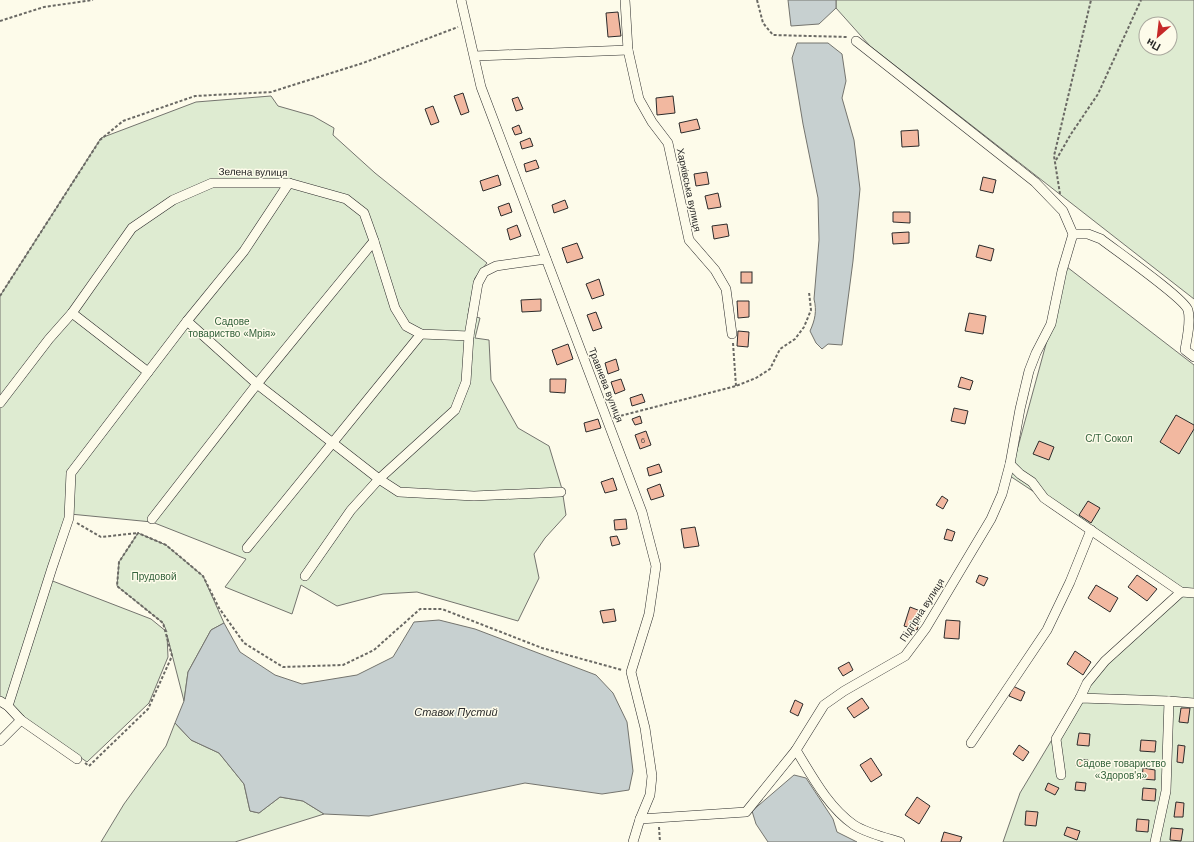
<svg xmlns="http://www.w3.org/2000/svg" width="1194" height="842" font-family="Arial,sans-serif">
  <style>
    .green { fill: #deebd1; stroke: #74746e; fill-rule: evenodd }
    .water { fill: #c7d0d0; stroke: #74746e }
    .building { fill: #f2b8a0; stroke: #2b2b2b }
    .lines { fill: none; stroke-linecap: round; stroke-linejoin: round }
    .street-casing { stroke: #2b2b2b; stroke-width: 10 }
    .path { stroke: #6a6964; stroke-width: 2; stroke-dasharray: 3 2; stroke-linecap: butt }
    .street { stroke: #fdfbea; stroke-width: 9 }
    .labels { text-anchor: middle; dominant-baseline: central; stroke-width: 3; stroke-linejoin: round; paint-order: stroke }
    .number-label { font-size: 8px; fill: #5d4e48 }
    .street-label { font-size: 10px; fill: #2b2b2b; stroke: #fdfbea }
    .park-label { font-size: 10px; fill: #34623c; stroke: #fdfbea }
    .water-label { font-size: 11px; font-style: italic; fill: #2b2b2b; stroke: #fdfbea }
  </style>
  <rect width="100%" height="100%" fill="#fdfbea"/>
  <g class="green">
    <path d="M836,0H1194V299L870,46L836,8ZM1146,24H1170V48H1146Z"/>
    <path d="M271,96L278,106L313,116L334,128L333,135L375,173L487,263L475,278L468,315L480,318L475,338L489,340L491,380L518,428L549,446L562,489L566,515L545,538L534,554L539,578L518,621L417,592L383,594L337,606L301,585L292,614L225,587L246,559L152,522L70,514L50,580L151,619L167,632L163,623L117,586L119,562L138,533L166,545L203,576L224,623L211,630L188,672L184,701L167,635L168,657L149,703L87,762L0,701V296L101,138L196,102Z"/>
    <path d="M1067,267L1194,365V842H1003L1020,793L1090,676L1181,589L1010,476Z"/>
    <path d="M175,723L191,740L219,753L244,784L250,811L259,813L280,797L303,801L324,814L235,842H101L124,804L166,746Z"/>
  </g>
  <g class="water">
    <path d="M788,0H836V8L819,24L791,26Z"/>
    <path d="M797,43H828L842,54L846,81L842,98L854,140L860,189L853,261L842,345L828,344L822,349L816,343L810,331C815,320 817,311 814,299L819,240L818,198L803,124L792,58Z"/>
    <path d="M439,620L475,629L596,675L613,693L627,722L633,771L629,790L602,794L525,783L369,816L324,814L303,801L280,797L259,813L250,811L244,784L219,753L191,740L175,723L184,701L188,672L211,630L224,623L240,652L275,675L302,684L357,675L393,657L414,622Z"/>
    <path d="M794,775L806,778L833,819L837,832L857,842H768L756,824L752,811Z"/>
  </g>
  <g class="building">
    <path d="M618,12L621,36L608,37L606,13Z"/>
    <path d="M463,93L469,112L461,115L454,96Z"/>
    <path d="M673,96L675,113L657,115L656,98Z"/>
    <path d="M518,97L523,109L516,111L512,99Z"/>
    <path d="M433,106L439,122L431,125L425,109Z"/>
    <path d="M697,119L700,129L681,133L679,123Z"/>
    <path d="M519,125L522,133L515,135L512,128Z"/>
    <path d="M918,130L919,146L902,147L901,131Z"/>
    <path d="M530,138L533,146L522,149L520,142Z"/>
    <path d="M536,160L539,168L526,172L524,164Z"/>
    <path d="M707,172L709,184L696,186L694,174Z"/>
    <path d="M498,175L501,185L483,191L480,181Z"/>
    <path d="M983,177L996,180L993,193L980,190Z"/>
    <path d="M718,193L721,207L708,209L705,196Z"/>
    <path d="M565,200L568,208L554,213L552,205Z"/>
    <path d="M509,203L512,212L501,216L498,207Z"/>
    <path d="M893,212H910V223L893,222Z"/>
    <path d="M727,224L729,236L714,239L712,226Z"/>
    <path d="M517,225L521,236L510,240L507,229Z"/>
    <path d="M909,232V243L893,244L892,233Z"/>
    <path d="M577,243L583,258L567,263L562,248Z"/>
    <path d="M979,245L994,249L991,261L976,257Z"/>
    <rect x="741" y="272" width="11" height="11"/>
    <path d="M599,279L604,295L592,299L586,284Z"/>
    <path d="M541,299V311L522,312L521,300Z"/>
    <path d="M737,301H749V317L738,318Z"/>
    <path d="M596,312L602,328L593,331L587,315Z"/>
    <path d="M969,313L986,316L983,334L965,331Z"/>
    <path d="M738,331L749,332L748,347L737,346Z"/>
    <path d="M568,344L573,359L557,365L552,350Z"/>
    <path d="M616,359L619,370L608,374L605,363Z"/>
    <path d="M961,377L973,381L970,390L958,387Z"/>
    <path d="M550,379H566L565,393L550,392Z"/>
    <path d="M621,379L625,390L615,394L611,382Z"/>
    <path d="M642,394L645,402L632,406L630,398Z"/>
    <path d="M954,408L968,411L965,424L951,421Z"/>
    <path d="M1176,415L1194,425V429L1179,454L1160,442Z"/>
    <path d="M640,416L642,423L635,425L632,419Z"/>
    <path d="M598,419L601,428L586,432L584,423Z"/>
    <path d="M646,431L651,445L640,449L635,435Z"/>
    <path d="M1039,441L1054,447L1049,460L1033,454Z"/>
    <path d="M659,464L662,472L649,476L647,468Z"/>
    <path d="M613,478L617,490L605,493L601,482Z"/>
    <path d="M660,484L664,496L651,500L647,489Z"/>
    <path d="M942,496L948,500L943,509L936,505Z"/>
    <path d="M1088,501L1100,508L1091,523L1079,515Z"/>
    <path d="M626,519L627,529L615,530L614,520Z"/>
    <path d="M695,527L699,546L684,548L681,529Z"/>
    <path d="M947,529L955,532L952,541L944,539Z"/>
    <path d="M617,536L620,544L612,546L610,537Z"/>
    <path d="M979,575L988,578L984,586L976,582Z"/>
    <path d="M1137,575L1157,589L1147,601L1128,587Z"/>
    <path d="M1096,585L1118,598L1110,612L1088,598Z"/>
    <path d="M910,607L923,612L917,630L904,626Z"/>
    <path d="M614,609L616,621L603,623L600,611Z"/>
    <path d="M946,620L960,621L959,639L944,638Z"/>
    <path d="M1075,651L1091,662L1083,675L1067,664Z"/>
    <path d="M849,662L853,670L843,676L838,668Z"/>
    <path d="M1013,686L1025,692L1021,701L1009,696Z"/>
    <path d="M862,698L869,708L854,718L847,708Z"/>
    <path d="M795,700L803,704L798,716L790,712Z"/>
    <path d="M1181,708H1190L1188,723L1179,722Z"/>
    <path d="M1079,733L1090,734L1089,746L1077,745Z"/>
    <path d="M1141,740L1156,741L1155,752L1140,751Z"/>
    <path d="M1019,745L1029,752L1023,761L1013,754Z"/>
    <path d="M1178,745L1185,746L1183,763L1177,762Z"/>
    <path d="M871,758L882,775L871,782L860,765Z"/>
    <path d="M1077,759L1088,760L1087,767L1076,766Z"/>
    <path d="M1143,768L1155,770V780L1142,779Z"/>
    <path d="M1076,782L1086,783L1085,791L1075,790Z"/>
    <path d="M1048,783L1059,788L1055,795L1045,790Z"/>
    <path d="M1143,788L1156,789L1155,801L1142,800Z"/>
    <path d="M917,797L930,806L919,824L905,815Z"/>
    <path d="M1176,802L1184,803L1183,817H1174Z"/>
    <path d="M1026,811L1038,812L1036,826L1025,825Z"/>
    <path d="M1137,819L1149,820L1148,832L1136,831Z"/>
    <path d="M1067,827L1080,831L1077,840L1064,835Z"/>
    <path d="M1171,828L1183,829L1181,841L1170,840Z"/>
    <path d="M944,832L962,837L960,842H941Z"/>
  </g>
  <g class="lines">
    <g class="street-casing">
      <g id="street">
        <path d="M461,0L481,87L642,512L656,566L649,614L631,672L645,728L652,776L650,795L640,819L633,842"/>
        <path d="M625,0L628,50L639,99L652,122L668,143L689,240L715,270L726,289L732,334"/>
        <path d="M475,56L628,50"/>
        <path d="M1073,234H1088L1101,239C1115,250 1184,298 1188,310C1191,322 1187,338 1185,350L1194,357"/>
        <path d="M72,313L148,372"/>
        <path d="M187,321L257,384L379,479L399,492L474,496L561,492"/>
        <path d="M0,403L49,339L72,313L132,228L173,200L212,183H289L346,199L364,213L374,241L395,308L406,326L421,334L469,336"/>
        <path d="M1010,464L1020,474L1032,482L1044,498L1181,592L1194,593"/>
        <path d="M152,519L257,384L374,241"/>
        <path d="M247,548L421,334"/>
        <path d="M305,576L351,510L379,479L455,410L466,382L469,336L478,283L484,272L496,266L546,259"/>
        <path d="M1080,698L1087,683L1105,661L1181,592"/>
        <path d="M0,701L8,706L21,720L77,759"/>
        <path d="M8,706L52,568L69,518L71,473L187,321L244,251L289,183"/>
        <path d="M0,741L21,720"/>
        <path d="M971,743L1047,630L1070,582L1091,530"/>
        <path d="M796,750C812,776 828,807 854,825C866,833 887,838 900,842"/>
        <path d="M1061,775L1056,739L1080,698L1169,701"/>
        <path d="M640,819L746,812L796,750L824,705L844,691L905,656L926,628L991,519L1002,494L1010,464L1020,409L1029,371L1036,353L1051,324L1062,271L1073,234L1063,211L1035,182L856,41"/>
        <path d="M1155,842L1166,791L1169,701L1194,703"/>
      </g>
    </g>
    <g class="path">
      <path d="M757,0L763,23L773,35L848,37"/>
      <path d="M0,21L44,7L93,0"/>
      <path d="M1056,160L1071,134L1098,94L1141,0"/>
      <path d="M1060,194L1054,156L1091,0"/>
      <path d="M0,296L100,140L123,121L195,96L271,92L363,63L458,27"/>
      <path d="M733,343L736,386"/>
      <path d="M616,417L736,386L756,378L770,369L780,349L795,339L804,327L811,310L809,292"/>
      <path d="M77,523L101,537L138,533"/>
      <path d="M85,763L89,766L148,709L172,656L163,623L117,586L119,562L138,533L166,545L203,576L219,608L244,643L283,667L343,665L374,650L420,609H442L542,648L622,670"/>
      <path d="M659,827L660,842"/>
    </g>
    <use href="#street" class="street"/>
  </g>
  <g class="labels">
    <g class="number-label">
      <text x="643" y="440">6</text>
    </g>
    <g class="street-label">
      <text transform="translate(253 172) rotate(1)">Зелена вулиця</text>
      <text transform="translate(689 190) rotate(78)">Харківська вулиця</text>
      <text transform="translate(606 385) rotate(69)">Травнева вулиця</text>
      <text transform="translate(922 610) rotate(-57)">Підгірна вулиця</text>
    </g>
    <g class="park-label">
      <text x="232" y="321">Садове<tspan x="232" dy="12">товариство «Мрія»</tspan></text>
      <text x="1109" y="438">С/Т Сокол</text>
      <text x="154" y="576">Прудовой</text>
      <text x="1121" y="763">Садове товариство<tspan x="1121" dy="12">«Здоров'я»</tspan></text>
    </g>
    <g class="water-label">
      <text x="456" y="712">Ставок Пустий</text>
    </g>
  </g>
  <g transform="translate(1158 36) rotate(208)"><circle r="19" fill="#fdfbea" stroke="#a9a89e"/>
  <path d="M0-3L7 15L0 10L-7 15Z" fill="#c62828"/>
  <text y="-6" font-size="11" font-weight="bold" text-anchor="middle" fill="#2b2b2b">Пн</text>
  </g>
</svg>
